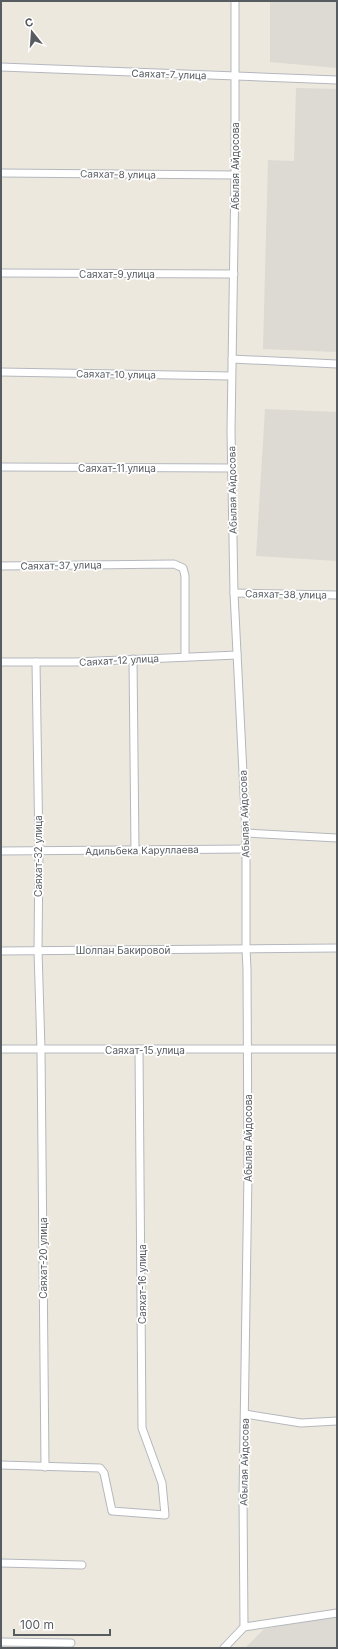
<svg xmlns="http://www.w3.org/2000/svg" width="338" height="1649" font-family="Inter,sans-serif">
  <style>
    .industrial { fill: #dcdad3 }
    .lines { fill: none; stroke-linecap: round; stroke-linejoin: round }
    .minor-casing { stroke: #b4b8bd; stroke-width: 9 }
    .minor { stroke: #fff; stroke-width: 7 }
    .labels { text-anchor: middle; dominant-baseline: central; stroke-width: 3.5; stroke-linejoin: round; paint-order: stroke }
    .street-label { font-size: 10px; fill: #575c61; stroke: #fff }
  </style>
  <rect width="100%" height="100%" fill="#ede8de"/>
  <g class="industrial">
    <path d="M270,1H337V68L270,62Z"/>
    <path d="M296,88L337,89V352L263,349L268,160L294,161Z"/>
    <path d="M265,409L337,412V561L256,556Z"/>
    <path d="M337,1615V1648H245L264,1629Z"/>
  </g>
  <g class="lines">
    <g class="minor-casing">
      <g id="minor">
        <path d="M235,1V175L231,431L234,593L246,833V949L247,969L248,1172L243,1497L244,1627"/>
        <path d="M1,67L337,80"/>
        <path d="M1,173L235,175"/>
        <path d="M1,273L234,274"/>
        <path d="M232,359L337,364"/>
        <path d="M1,372L231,376"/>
        <path d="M1,467L232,468"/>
        <path d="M1,566L174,564L183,568L185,576V657"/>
        <path d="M234,593L337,595"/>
        <path d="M133,659L135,850"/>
        <path d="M1,662H75L237,655"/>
        <path d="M36,662L39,851L38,950L41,1050L45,1467"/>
        <path d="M246,833L337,838"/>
        <path d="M1,851L246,849"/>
        <path d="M1,951L337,948"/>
        <path d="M1,1049H337"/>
        <path d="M245,1414L301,1423L337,1421"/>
        <path d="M1,1465L100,1468L104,1473L112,1511L165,1515L162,1483L142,1428L139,1049"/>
        <path d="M1,1563L82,1565"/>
        <path d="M1,1642L71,1643"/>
        <path d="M224,1648L244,1627L337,1613"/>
      </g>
    </g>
    <use href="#minor" class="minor"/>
  </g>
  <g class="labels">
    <g class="street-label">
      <text transform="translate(169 74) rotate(2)">Саяхат-7 улица</text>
      <text transform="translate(235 166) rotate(-90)">Абылая Айдосова</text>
      <text transform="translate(118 174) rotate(1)">Саяхат-8 улица</text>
      <text x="117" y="274">Саяхат-9 улица</text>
      <text transform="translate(116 374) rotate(1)">Саяхат-10 улица</text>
      <text x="117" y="468">Саяхат-11 улица</text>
      <text transform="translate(232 490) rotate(-91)">Абылая Айдосова</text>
      <text transform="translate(61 565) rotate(-1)">Саяхат-37 улица</text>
      <text transform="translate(286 594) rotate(1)">Саяхат-38 улица</text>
      <text transform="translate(119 660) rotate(-3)">Саяхат-12 улица</text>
      <text transform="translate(244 814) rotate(-92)">Абылая Айдосова</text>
      <text transform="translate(142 850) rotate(-1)">Адильбека Каруллаева</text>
      <text transform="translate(38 856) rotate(-90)">Саяхат-32 улица</text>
      <text x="123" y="950">Шолпан Бакировой</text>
      <text x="145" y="1050">Саяхат-15 улица</text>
      <text transform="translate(248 1138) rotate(-90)">Абылая Айдосова</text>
      <text transform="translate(43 1258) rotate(-90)">Саяхат-20 улица</text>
      <text transform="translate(142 1284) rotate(-90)">Саяхат-16 улица</text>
      <text transform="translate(244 1462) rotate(-89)">Абылая Айдосова</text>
    </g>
  </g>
  <rect width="338" height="1649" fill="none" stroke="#575c61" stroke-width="4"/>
  <g transform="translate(32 32) rotate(343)" stroke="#ffffff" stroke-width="3" paint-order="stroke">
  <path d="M0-3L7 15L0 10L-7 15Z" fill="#575c61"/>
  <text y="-6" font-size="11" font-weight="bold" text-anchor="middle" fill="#575c61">С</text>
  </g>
  <path d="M14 1629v6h96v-6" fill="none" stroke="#575c61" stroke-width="2"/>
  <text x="20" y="1629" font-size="12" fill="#575c61" stroke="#ffffff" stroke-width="3" paint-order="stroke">100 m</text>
</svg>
